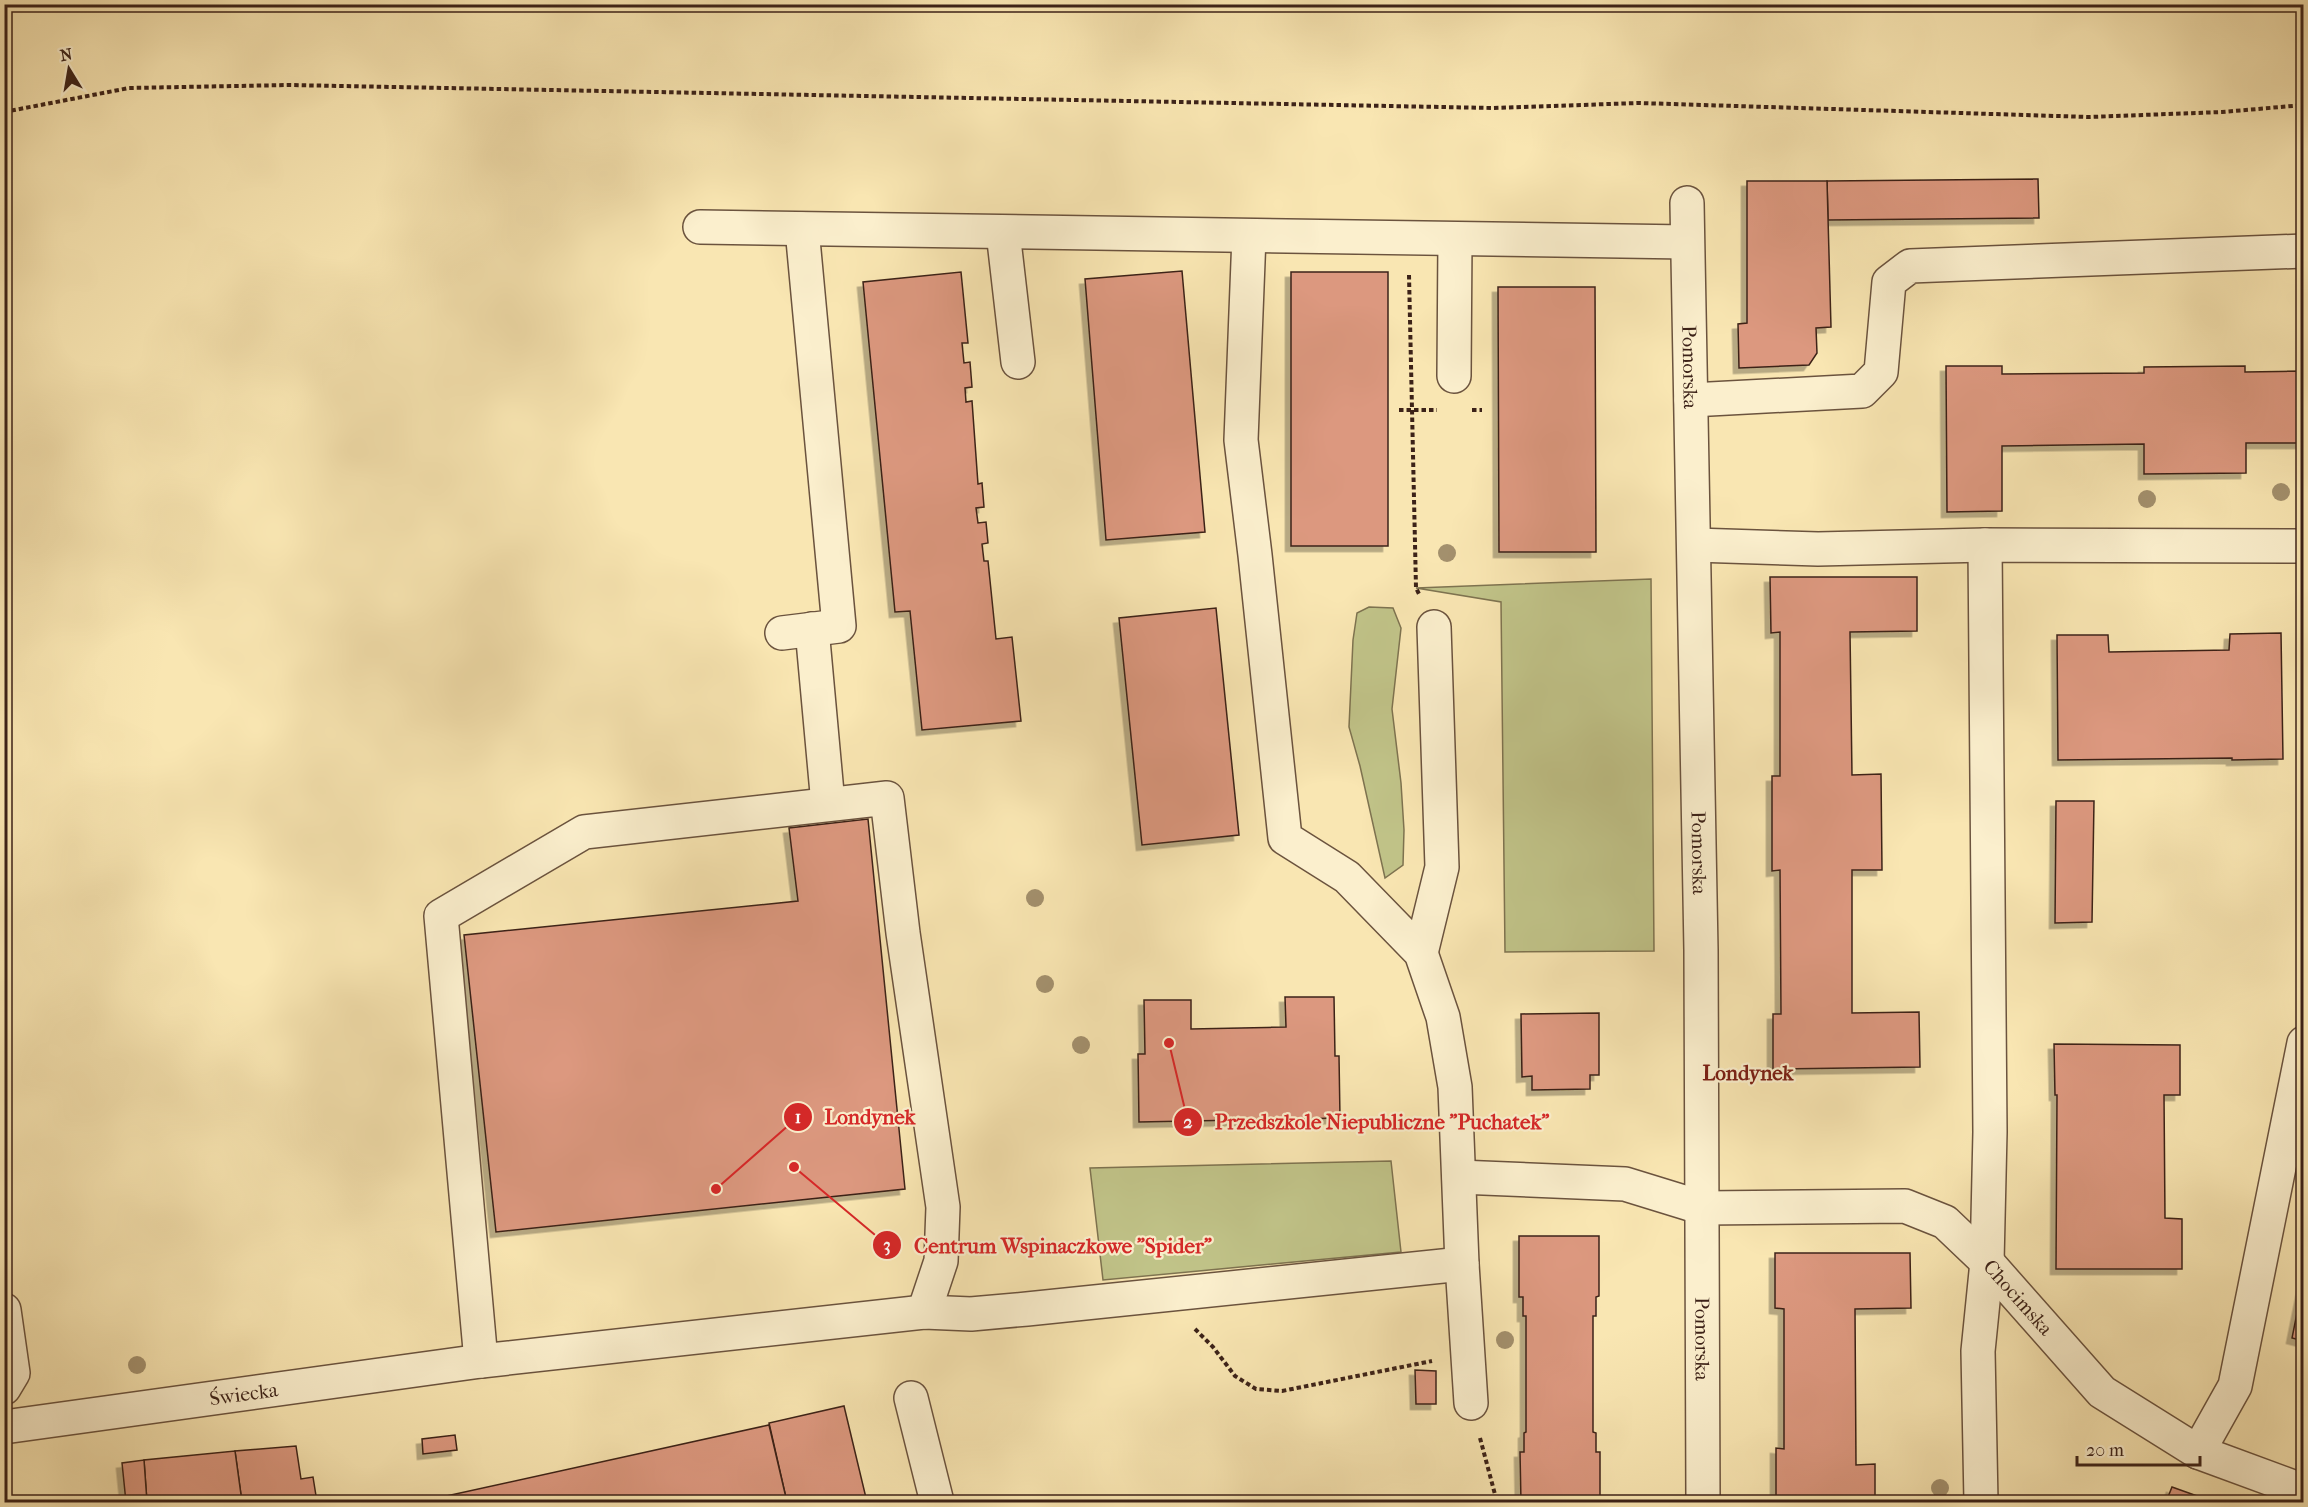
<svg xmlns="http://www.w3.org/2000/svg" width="2308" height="1507" font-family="'IM FELL French Canon',serif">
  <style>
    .green { fill: #c1c489; stroke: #7e7350; stroke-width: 1.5 }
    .building { fill: #dc987f; stroke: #3c2218; stroke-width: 1.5; filter: url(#shadow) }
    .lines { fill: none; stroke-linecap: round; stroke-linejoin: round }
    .minor-casing { stroke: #6b533e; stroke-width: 36 }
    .path { stroke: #3c2218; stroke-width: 4; stroke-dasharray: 4.5 3; stroke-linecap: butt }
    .minor { stroke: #fbefcd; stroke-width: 33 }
    .tree { fill: #a3906d }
    .labels { text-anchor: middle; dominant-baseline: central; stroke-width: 4.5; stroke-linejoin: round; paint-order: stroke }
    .street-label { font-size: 20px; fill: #3c2218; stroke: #fbefcd }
    .neighbourhood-label { font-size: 21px; font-weight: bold; fill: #7a1f14; stroke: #fbefcd }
    .leader { fill: none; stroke: #d62828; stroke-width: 2 }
    .callout-dot { fill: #d62828; stroke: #fbefcd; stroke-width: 2 }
    .mark-label { font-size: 18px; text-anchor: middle; font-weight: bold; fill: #fff }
    .callout-label { font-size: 21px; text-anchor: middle; font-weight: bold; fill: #d62828; stroke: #fbefcd; stroke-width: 4.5; stroke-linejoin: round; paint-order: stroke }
  </style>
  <defs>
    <filter id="shadow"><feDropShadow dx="-5.5" dy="5.5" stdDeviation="0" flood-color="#0004"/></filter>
  </defs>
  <rect width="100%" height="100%" fill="#f9e6b2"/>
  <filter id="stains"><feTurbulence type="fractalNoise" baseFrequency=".00333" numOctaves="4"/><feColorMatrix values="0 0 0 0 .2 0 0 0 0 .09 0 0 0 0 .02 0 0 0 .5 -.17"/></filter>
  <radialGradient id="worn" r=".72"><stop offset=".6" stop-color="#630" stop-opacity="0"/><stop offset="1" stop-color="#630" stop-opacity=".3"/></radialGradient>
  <g class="green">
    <path d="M1651,579L1654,951L1505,952L1501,602L1416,588Z"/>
    <path d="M1369,607L1393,608L1401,628L1392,709L1401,783L1404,830L1403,865L1385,878L1360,766L1349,727L1353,640L1357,613Z"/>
    <path d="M1391,1161L1401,1252L1103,1280L1090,1168Z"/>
  </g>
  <g class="building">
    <path d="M2038,179L2039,218L1828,220L1827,181Z"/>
    <path d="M1747,181H1827L1831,327L1816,328L1817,353L1809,365L1739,368L1738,324L1747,323Z"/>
    <path d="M1182,271L1205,532L1106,540L1085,279Z"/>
    <path d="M961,272L968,343H962L964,363L970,362L972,387L965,388L966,402L972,401L978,484L982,483L984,507L976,508L978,523L986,522L988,543L982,544L984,561H988L996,639L1012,637L1021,721L922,730L910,611L895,612L863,282Z"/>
    <rect x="1291" y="272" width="97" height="274"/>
    <path d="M1498,287H1595L1596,552H1499Z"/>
    <path d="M1946,366H2002V374L2144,373V367L2245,366V372L2304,371V443H2246V473L2144,474V444L2002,446V511L1947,512Z"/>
    <path d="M1770,577H1917V631L1850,632L1852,775L1881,774L1882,870H1852V1013L1919,1012L1920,1067L1773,1069V1014H1781L1780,870L1772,871V776H1780V632L1771,633Z"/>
    <path d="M1216,608L1239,835L1142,845L1119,618Z"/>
    <path d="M2281,633L2283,759L2232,760V758L2058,760L2057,635H2108L2109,652L2229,650L2230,634Z"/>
    <path d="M2056,801H2094L2092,922L2055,923Z"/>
    <path d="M868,819L905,1189L496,1232L464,935L798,901L789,828Z"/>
    <path d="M1285,997H1334L1335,1056H1339L1340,1118L1139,1122L1138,1054H1145L1144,1000H1191V1029L1286,1027Z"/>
    <path d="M1599,1013V1075H1590V1089L1532,1090V1076L1522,1077L1521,1014Z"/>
    <path d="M2054,1044L2180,1045V1095H2164L2165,1218L2182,1219V1269H2056L2057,1095H2055Z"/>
    <path d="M1519,1236H1599V1296L1596,1297V1316H1593V1432L1596,1433V1452H1600V1502H1521L1520,1452H1524V1433L1526,1432V1316H1523V1297H1519Z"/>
    <path d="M1775,1253H1910L1911,1308L1855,1309L1856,1465L1875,1464V1502H1776V1448L1784,1449V1309L1775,1308Z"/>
    <path d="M2303,1283H2304V1341L2292,1338Z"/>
    <path d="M1415,1370L1436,1371V1404H1416Z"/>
    <path d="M844,1406L867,1502H787L769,1423Z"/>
    <path d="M769,1425L787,1502H419Z"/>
    <path d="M455,1435L457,1450L423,1454L422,1439Z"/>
    <path d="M296,1446L301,1479L313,1477L317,1502H242L235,1451Z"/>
    <path d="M235,1451L242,1502H147L144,1460Z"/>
    <path d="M144,1460L147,1502H126L122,1463Z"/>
    <path d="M2172,1487L2214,1502H2166Z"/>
  </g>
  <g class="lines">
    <g class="minor-casing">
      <g id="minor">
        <path id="s1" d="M1687,203L1701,950L1703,1502"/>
        <path d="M700,227L1687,242"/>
        <path d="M1003,232L1018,362"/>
        <path d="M1249,236L1241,440L1255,555L1285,838L1347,877L1421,953L1443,1017L1455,1087L1462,1264L1471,1403"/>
        <path d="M1454,376L1455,239"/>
        <path d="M1691,400L1862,391L1881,372L1889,282L1910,266L2304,251"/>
        <path d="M1695,545L1818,549L1985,545L2304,546"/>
        <path d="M812,629L828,804"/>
        <path d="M782,633L839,626L802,229"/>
        <path d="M1421,953L1442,867L1434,627"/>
        <path id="s2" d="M1459,1177L1625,1184L1703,1208L1905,1206L1945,1222L1987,1262L2102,1392L2198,1452L2304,1491"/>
        <path d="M4,1310L13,1373L4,1388"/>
        <path d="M481,1361L441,916L584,832L887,798L903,933L943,1207L941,1261L924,1312"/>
        <path d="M911,1398L937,1502"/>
        <path id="s3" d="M4,1427L481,1361L924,1312L971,1314L1027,1309L1462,1264"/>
        <path d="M2198,1452L2235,1386L2304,1043"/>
        <path d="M1981,1502L1978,1351L1987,1262L1990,1132L1985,545"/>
      </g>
    </g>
    <g class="path">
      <path d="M4,112L129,88L289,85L1493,108L1639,103L2089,117L2222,112L2304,105"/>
      <path d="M1409,275L1416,588L1419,594"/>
      <path d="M1399,410H1437"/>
      <path d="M1472,410H1482"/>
      <path d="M1195,1329L1213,1347L1235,1376L1256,1389L1282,1391L1432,1361"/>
      <path d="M1480,1438L1497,1502"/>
    </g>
    <use href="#minor" class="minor"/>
  </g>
  <g class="tree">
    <circle cx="2281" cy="492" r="9"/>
    <circle cx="2147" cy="499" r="9"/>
    <circle cx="1447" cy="553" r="9"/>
    <circle cx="1035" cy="898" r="9"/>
    <circle cx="1045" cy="984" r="9"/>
    <circle cx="1081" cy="1045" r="9"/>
    <circle cx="1505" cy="1340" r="9"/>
    <circle cx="137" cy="1365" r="9"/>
    <circle cx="1940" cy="1488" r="9"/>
  </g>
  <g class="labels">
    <g class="street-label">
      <text stroke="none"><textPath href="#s1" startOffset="164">Pomorska</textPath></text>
      <text stroke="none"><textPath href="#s1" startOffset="650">Pomorska</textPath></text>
      <text stroke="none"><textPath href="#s2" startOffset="598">Chocimska</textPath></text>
      <text stroke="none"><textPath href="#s1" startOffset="1136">Pomorska</textPath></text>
      <text stroke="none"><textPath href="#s3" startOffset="242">Świecka</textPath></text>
    </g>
    <g class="neighbourhood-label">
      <text x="1748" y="1073">Londynek</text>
    </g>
  </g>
  <path class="leader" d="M716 1189L798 1117M1169 1043L1188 1122M794 1167L887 1245"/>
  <g class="callout-dot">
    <circle cx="716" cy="1189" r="6"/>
    <circle cx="1169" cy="1043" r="6"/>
    <circle cx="794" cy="1167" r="6"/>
    <circle cx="798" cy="1117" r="15"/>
    <circle cx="1188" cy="1122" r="15"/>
    <circle cx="887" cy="1245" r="15"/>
  </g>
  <g class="mark-label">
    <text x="798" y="1123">1</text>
    <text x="1188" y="1128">2</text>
    <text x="887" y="1251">3</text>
  </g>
  <g class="callout-label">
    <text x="870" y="1124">Londynek</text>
    <text x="1382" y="1129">Przedszkole Niepubliczne "Puchatek"</text>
    <text x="1063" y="1253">Centrum Wspinaczkowe "Spider"</text>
  </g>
  <rect width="2308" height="1507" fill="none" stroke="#f9e6b2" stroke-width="24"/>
  <rect x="6" y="6" width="2296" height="1495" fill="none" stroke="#3c2218" stroke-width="3"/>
  <rect x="12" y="12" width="2284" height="1483" fill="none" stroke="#3c2218" stroke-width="1.5"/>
  <g transform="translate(69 69) rotate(349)" stroke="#fbefcd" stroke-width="4.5" paint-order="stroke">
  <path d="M0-4.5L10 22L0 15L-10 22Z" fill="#3c2218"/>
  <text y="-9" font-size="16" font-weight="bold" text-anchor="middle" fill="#3c2218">N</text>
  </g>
  <path d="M2077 1456v9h123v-9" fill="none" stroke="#3c2218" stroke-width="3"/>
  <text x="2086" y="1456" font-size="18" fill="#3c2218" stroke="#fbefcd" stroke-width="4.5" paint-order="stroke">20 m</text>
  <rect width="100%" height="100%" filter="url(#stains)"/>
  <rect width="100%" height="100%" fill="url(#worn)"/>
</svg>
